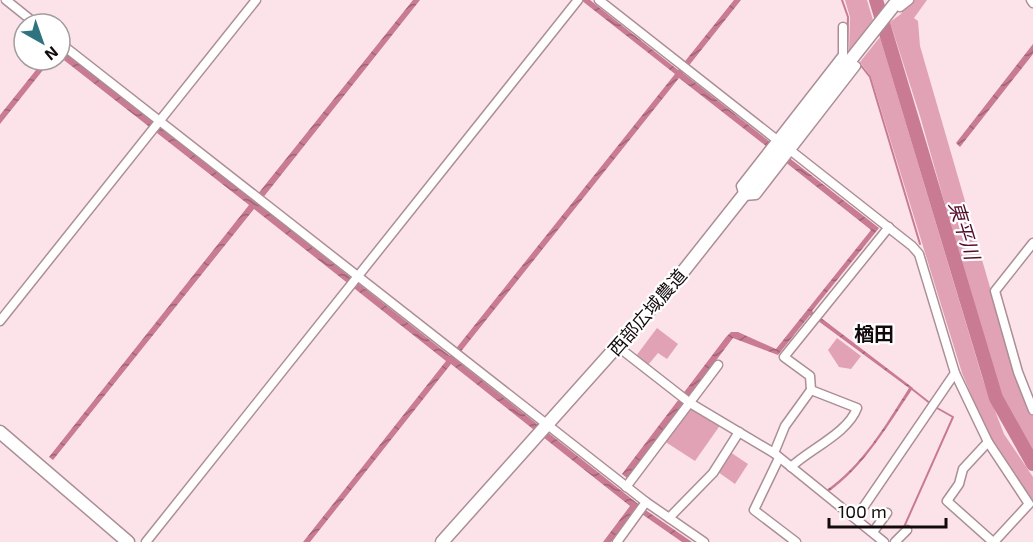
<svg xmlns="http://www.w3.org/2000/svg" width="1033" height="542" font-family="'Exo 2','Noto Sans JP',sans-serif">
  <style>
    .green { fill: #e2a2b5 }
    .water { fill: url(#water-waves) }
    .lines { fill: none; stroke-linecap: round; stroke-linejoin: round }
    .stream { stroke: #c87b93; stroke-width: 2 }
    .river { stroke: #c87b93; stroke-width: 14 }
    .street-casing { stroke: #ab8e96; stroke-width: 11 }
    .secondary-casing { stroke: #ab8e96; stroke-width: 15 }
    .street { stroke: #fff; stroke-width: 8 }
    .secondary { stroke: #fff; stroke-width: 12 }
    .labels { text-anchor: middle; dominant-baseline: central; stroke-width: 4.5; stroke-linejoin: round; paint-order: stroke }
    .street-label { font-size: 18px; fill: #130a0d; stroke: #fff }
    .water-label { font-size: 20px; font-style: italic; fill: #540e2c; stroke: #fff }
    .neighbourhood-label { font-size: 20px; font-weight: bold; fill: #130a0d; stroke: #fff }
  </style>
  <defs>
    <pattern id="water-waves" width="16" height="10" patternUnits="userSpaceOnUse" patternTransform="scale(1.5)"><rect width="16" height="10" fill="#c87b93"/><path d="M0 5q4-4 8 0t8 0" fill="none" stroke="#a16376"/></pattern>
  </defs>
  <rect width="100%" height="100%" fill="#fce3ea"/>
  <g class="green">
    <path d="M845,0H867L873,20L849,51L850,17Z"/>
    <path d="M908,0H927L914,18L918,21L920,46L1016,377L1033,416V453L1005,403L991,367L920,116L890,22L901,14Z"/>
    <path d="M880,37L983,380L1004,434L1033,477V501L991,442L962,373L871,77L860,62Z"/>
    <path d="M657,328L678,344L667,359L658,353L648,365L636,356Z"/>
    <path d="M837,338L861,356L851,369L839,367L828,350Z"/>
    <path d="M691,406L721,424L695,461L664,441Z"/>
    <path d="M730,452L748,464L735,484L718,472Z"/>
  </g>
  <g class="water">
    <path d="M413,0H420L258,204L450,356L675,74L581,0H590L678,70L734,0H741L683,73L770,142L766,146L679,78L455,359L647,511L692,542H682L636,510L611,542H603L630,506L451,364L310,542H303L446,361L254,209L53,460L49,457L249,205L60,57V49L253,200Z"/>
    <path d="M1033,44V54L960,147L956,143Z"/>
    <path d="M44,60H51L0,124V115Z"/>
    <path d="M788,157L879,228L812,311L913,388C888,425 865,466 827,493L825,491C862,466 885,426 909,388L810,315L778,355L733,338L627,478L622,474L726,337L731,332H738L776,349L871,230L784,161Z"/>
  </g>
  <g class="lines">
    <g class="stream">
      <path d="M842,0L848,17L847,52"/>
      <path d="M859,63L870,77L920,244"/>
      <path d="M912,389L931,404"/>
      <path d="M904,527L953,417L937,408"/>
    </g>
    <path class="river" d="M876,0L996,398L1033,464"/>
    <g class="street-casing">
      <g id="street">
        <path d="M6,0L36,24"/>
        <path d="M599,0L777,140"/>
        <path d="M896,0L900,7L909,0"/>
        <path d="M1031,0L1033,3"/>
        <path d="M843,27V55L741,186L744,196L756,195L856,66"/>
        <path d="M60,43L646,502L704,542"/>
        <path d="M790,150L912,246L919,254L955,373L988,442L1029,504L994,542"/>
        <path d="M1033,243L995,291L1018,372L1033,410"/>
        <path d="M0,321L256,0"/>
        <path d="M617,346L690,403L774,453L884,542"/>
        <path d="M988,442L963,469L959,484L947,501L993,542"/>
        <path d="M774,453L785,426L811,390"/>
        <path d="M779,458L754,510L796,542"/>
        <path d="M791,467C810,449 848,433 857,408L811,390L810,376L784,357L889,227"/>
        <path d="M626,487L718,365"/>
        <path d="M669,518L713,473L739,432"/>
        <path d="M856,518L955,373"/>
        <path d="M873,532L887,513"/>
        <path d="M146,542L578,0"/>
        <path d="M617,542L646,502"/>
        <path d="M895,542L907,530"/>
      </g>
    </g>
    <g class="secondary-casing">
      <g id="secondary">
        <path d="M0,432L128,542"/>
        <path d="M442,542L678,278L898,0"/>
      </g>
    </g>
    <use href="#street" class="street"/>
    <use href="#secondary" class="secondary"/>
  </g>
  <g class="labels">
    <g class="street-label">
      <text transform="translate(647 312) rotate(-49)">西部広域農道</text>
    </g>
    <g class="water-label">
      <text transform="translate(965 230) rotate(73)">東平川</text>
    </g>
    <g class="neighbourhood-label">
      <text x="874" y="333">楢田</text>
    </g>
  </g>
  <g transform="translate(42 42) rotate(140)"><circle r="28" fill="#ffffff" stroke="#a19d9e" stroke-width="1.5"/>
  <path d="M0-4.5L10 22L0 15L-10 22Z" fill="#2d747f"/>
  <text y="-9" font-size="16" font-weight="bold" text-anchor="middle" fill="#130a0d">N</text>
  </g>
  <path d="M829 518v9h117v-9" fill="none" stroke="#130a0d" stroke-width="3"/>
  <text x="838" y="518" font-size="18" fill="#130a0d" stroke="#ffffff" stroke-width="4.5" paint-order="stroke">100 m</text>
</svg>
